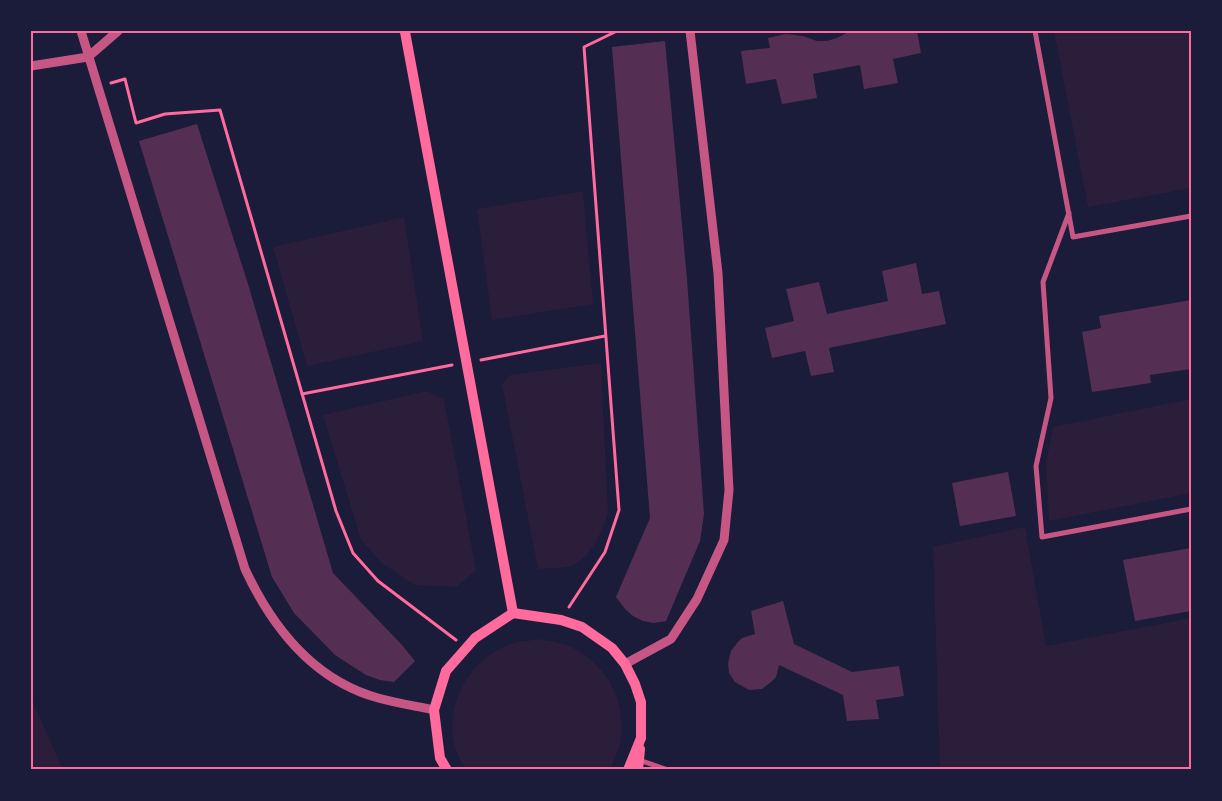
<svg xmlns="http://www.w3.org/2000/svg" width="1222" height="801" font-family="Inter,sans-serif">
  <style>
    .green { fill: #2a1e3b }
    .building { fill: #542f53 }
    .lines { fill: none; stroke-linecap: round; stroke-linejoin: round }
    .path { stroke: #ff6b9d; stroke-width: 3 }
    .minor { stroke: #c65784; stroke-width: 5 }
    .tertiary { stroke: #c65784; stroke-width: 9 }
    .secondary { stroke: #ff6b9d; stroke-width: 10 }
    .neatline { fill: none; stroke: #ff6b9d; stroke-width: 2 }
  </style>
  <rect width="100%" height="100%" fill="#1b1b3a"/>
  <g class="green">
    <path d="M1054,31H1191V188L1088,207Z"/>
    <path d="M583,191L593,304L492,320L477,209Z"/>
    <path d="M404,217L423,341L307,366L273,247Z"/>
    <path d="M601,363L608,514C602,531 591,557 573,565C566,569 546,568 538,569L502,384L510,375Z"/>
    <path d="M427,391L444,399L476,570L456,587L415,585L382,563L361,540L323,415Z"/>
    <path d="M1191,399V493L1049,521L1046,462L1053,427Z"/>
    <path d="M1025,527L1046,646L1191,618V770H940L933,547Z"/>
    <path d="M539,639C548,641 560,642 569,646C606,663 626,699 621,739C620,749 614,759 611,768L609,770H466C463,764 459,758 457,753C441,709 467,661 508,645C517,641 529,641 539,639Z"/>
    <path d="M31,698L63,770H31Z"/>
  </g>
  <g class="building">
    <path d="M850,31H917L921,53L893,59L898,83L864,89L860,65L813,74L817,98L782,104L776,79L746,84L741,51L770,48L768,38L786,34L803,36L817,41H827L837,38Z"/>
    <path d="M665,41L687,279L704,514L700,541L666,621L653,623L643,621L633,616L625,609L616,597L650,518L612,47Z"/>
    <path d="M197,124L248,284L333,573L402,645L415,661L394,682L380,680L366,675L335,655L294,613L272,577L139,141Z"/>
    <path d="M916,263L922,294L939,291L946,324L829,348L834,372L811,376L805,351L772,358L765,328L794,321L786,289L819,282L827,314L888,301L882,271Z"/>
    <path d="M1191,300V369L1150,375L1151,383L1092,392L1082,332L1101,328L1099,316Z"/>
    <path d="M1008,472L1016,516L960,526L952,483Z"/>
    <path d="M1191,548V611L1135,621L1123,560Z"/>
    <path d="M783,601L794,644L852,672L899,666L904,696L876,700L879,719L847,721L843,695L779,665L776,677L771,682L762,689L749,690L735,682L729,673L728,663L731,651L737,643L742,638L755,634L751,611Z"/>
  </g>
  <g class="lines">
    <g class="path">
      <path d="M111,83L125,79L136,123L165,114L220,110L336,511L353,553L378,581L456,640"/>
      <path d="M481,360L605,336"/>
      <path d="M302,394L452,365"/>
      <path d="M569,607L605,552L619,510L584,47L617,31"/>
    </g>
    <g class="minor">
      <path d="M1035,31L1073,237L1191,216"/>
      <path d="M1069,213L1043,282L1051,398L1036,466L1042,537L1191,509"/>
      <path d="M639,760L668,770"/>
    </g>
    <g class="tertiary">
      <path d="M81,31L245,569C272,627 313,680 378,698C396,703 415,706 434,710"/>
      <path d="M31,66L88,57L118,31"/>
      <path d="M625,664L671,639L697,599L724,540L729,490L718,273L690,31"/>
    </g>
    <g class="secondary">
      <path d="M405,32L513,613"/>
      <path d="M447,770L440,758L434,710L446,671L475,638L513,613L561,620L582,627L612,648L625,664L635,684L641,702V738L628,770"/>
      <path d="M638,770L640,749"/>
    </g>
  </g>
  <rect width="1222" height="801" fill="none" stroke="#1b1b3a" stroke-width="65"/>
  <rect x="32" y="32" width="1158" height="736" class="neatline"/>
</svg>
